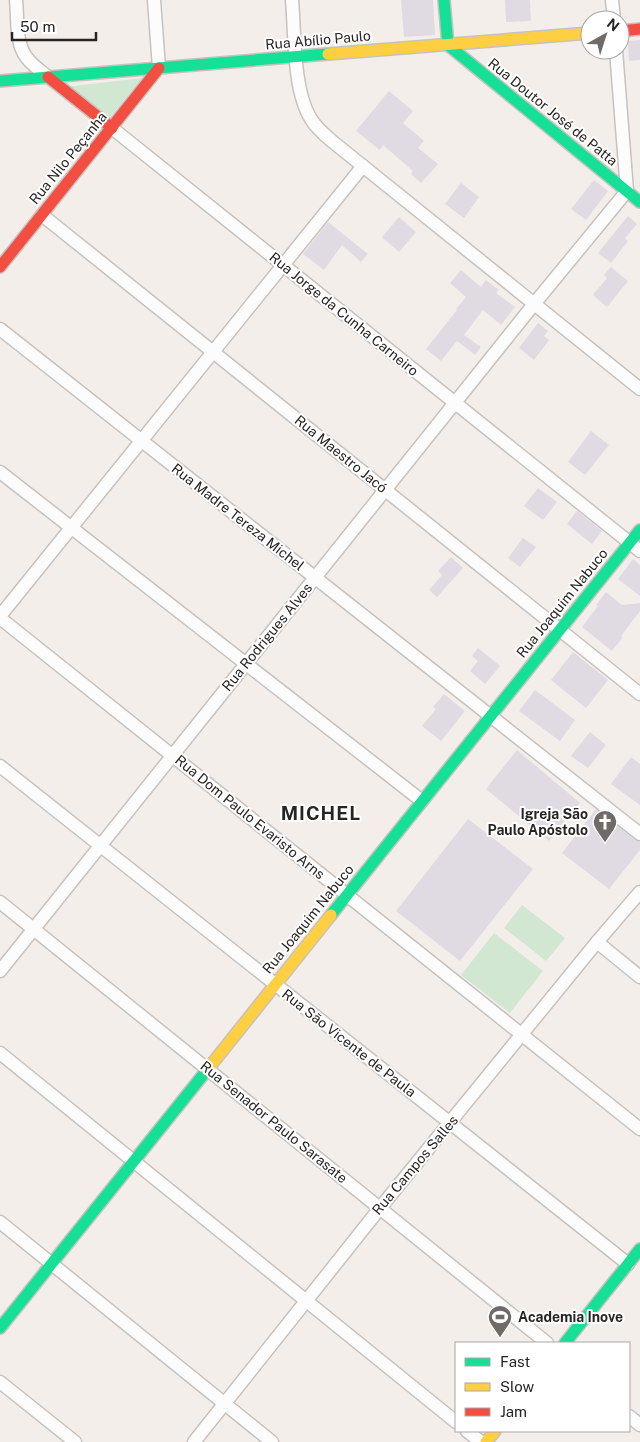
<svg xmlns="http://www.w3.org/2000/svg" width="640" height="1442" font-family="'Public Sans',sans-serif">
  <style>
    .green { fill: #d1e7d1 }
    .building { fill: #e0dbe3 }
    .lines { fill: none; stroke-linecap: round; stroke-linejoin: round }
    .street-casing { stroke: #c6c2bf; stroke-width: 15 }
    .fast-casing { stroke: #c6c2bf; stroke-width: 14 }
    .slow-casing { stroke: #c6c2bf; stroke-width: 14 }
    .jam-casing { stroke: #c6c2bf; stroke-width: 14 }
    .street { stroke: #fdfcfc; stroke-width: 12 }
    .fast { stroke: #16e098; stroke-width: 11 }
    .slow { stroke: #ffcf43; stroke-width: 11 }
    .jam { stroke: #f24e42; stroke-width: 11 }
    .labels { text-anchor: middle; dominant-baseline: central; stroke-width: 4; stroke-linejoin: round; paint-order: stroke }
    .street-label { font-size: 14px; fill: #282422; stroke: #fff }
    .poi-label { font-size: 14px; font-weight: bold; fill: #282422; stroke: #fff; text-anchor: end }
    .district-label { font-size: 19px; font-weight: bold; letter-spacing: 1px; fill: #282422; stroke: #fff }
  </style>
  <rect width="100%" height="100%" fill="#f4eeea"/>
  <g class="green">
    <path d="M142,78L107,121L65,87Z"/>
    <path d="M522,905L565,938L546,961L504,928Z"/>
    <path d="M494,933L543,971L510,1013L461,975Z"/>
  </g>
  <g class="building">
    <path d="M401,0H433L435,35L404,37Z"/>
    <path d="M505,0H530L531,21L506,22Z"/>
    <path d="M640,40V60L629,61L628,41Z"/>
    <path d="M389,91L413,111L403,123L424,141L418,148L438,164L421,183L411,174L413,171L383,145L380,150L356,131Z"/>
    <path d="M594,180L608,191L586,220L571,209Z"/>
    <path d="M461,183L479,197L464,218L445,204Z"/>
    <path d="M628,216L637,224L625,238L628,241L611,263L598,253Z"/>
    <path d="M399,217L416,232L399,252L382,237Z"/>
    <path d="M328,222L368,254L361,262L342,245L324,270L303,254Z"/>
    <path d="M611,267L628,281L607,307L593,295L607,278L604,275Z"/>
    <path d="M461,270L481,287L486,280L499,290L496,293L515,307L501,325L483,310L464,335L481,347L475,355L457,341L441,361L426,349L457,310L456,309L466,297L450,283Z"/>
    <path d="M538,323L548,331L544,336L549,340L534,360L519,348Z"/>
    <path d="M591,431L609,445L585,475L568,462Z"/>
    <path d="M538,488L557,502L543,520L524,506Z"/>
    <path d="M577,511L602,531L592,544L567,524Z"/>
    <path d="M523,538L536,547L520,567L508,558Z"/>
    <path d="M451,557L463,568L437,597L429,590L442,575L438,571Z"/>
    <path d="M633,559L640,565V596L618,579Z"/>
    <path d="M606,592L622,605L640,603V611L621,636L623,637L612,651L582,627L598,606L596,605Z"/>
    <path d="M478,648L500,666L485,684L470,671L478,661L472,656Z"/>
    <path d="M573,652L608,680L586,708L551,680Z"/>
    <path d="M535,690L575,720L560,741L519,711Z"/>
    <path d="M444,694L465,711L441,741L422,726L436,709L433,707Z"/>
    <path d="M590,732L606,745L588,768L571,756Z"/>
    <path d="M517,750L580,803L549,841L486,789Z"/>
    <path d="M631,757L640,764V805L611,784Z"/>
    <path d="M596,809L635,840L640,842V850L609,889L562,853Z"/>
    <path d="M468,819L533,869L460,961L396,911Z"/>
  </g>
  <g class="lines">
    <g class="street-casing">
      <g id="street">
        <path d="M16,0C18,18 15,44 27,58C33,66 41,71 48,77"/>
        <path d="M154,0L159,68"/>
        <path d="M292,0C295,34 293,91 311,119C316,128 325,135 333,142L640,389"/>
        <path d="M612,0L614,20"/>
        <path d="M112,128L640,551"/>
        <path d="M42,215L640,694"/>
        <path d="M0,329L640,834"/>
        <path d="M0,472L422,801"/>
        <path d="M0,616L363,166"/>
        <path d="M0,618L640,1129"/>
        <path d="M0,766L628,1264"/>
        <path d="M0,902L547,1343"/>
        <path d="M597,942L640,977"/>
        <path d="M0,971L534,304L627,191L616,50"/>
        <path d="M0,1053L456,1422"/>
        <path d="M0,1222L272,1442"/>
        <path d="M0,1382L75,1442"/>
        <path d="M629,1416L640,1425"/>
        <path d="M467,1431L481,1442"/>
        <path d="M194,1442L380,1208L597,942L640,892"/>
      </g>
    </g>
    <g class="fast-casing">
      <g id="fast">
        <path d="M444,0L448,45L640,202"/>
        <path d="M0,81L328,54"/>
        <path d="M331,915L640,530"/>
        <path d="M0,1328L207,1070"/>
        <path d="M565,1343L640,1249"/>
      </g>
    </g>
    <g class="slow-casing">
      <g id="slow">
        <path d="M328,54L590,33"/>
        <path d="M207,1070L331,915"/>
        <path d="M486,1442L495,1431"/>
      </g>
    </g>
    <g class="jam-casing">
      <g id="jam">
        <path d="M620,31L640,29"/>
        <path d="M48,77L112,128"/>
        <path d="M0,267L159,68"/>
      </g>
    </g>
    <use href="#street" class="street"/>
    <use href="#fast" class="fast"/>
    <use href="#slow" class="slow"/>
    <use href="#jam" class="jam"/>
  </g>
  <defs>
    <g id="church-pin" transform="scale(1.25)"><path d="M0 17L-7.5 6A9.5 9.5 0 1 1 7.5 6Z" fill="#6f6b68" stroke="#fff"/><path d="M-1.2-6h2.4v3.5h3.3v2.4h-3.3V6h-2.4V-.1h-3.3v-2.4h3.3Z" fill="#fff"/></g>
    <g id="stadium-pin" transform="scale(1.25)"><path d="M0 17L-7.5 6A9.5 9.5 0 1 1 7.5 6Z" fill="#6f6b68" stroke="#fff"/><path d="M0-5a6.5 5 0 1 0 0 10a6.5 5 0 1 0 0-10ZM-3.5-1.8h7v3.6h-7Z" fill="#fff"/></g>
  </defs>
  <g fill-rule="evenodd">
    <use href="#church-pin" x="605" y="822"/>
    <use href="#stadium-pin" x="500" y="1317"/>
  </g>
  <g class="labels">
    <g class="street-label">
      <text transform="translate(318 40) rotate(-5)">Rua Abílio Paulo</text>
      <text transform="translate(553 112) rotate(39)">Rua Doutor José de Patta</text>
      <text transform="translate(68 158) rotate(-51)">Rua Nilo Peçanha</text>
      <text transform="translate(344 314) rotate(39)">Rua Jorge da Cunha Carneiro</text>
      <text transform="translate(341 454) rotate(39)">Rua Maestro Jacó</text>
      <text transform="translate(238 517) rotate(38)">Rua Madre Tereza Michel</text>
      <text transform="translate(562 603) rotate(-51)">Rua Joaquim Nabuco</text>
      <text transform="translate(267 637) rotate(-51)">Rua Rodrigues Alves</text>
      <text transform="translate(250 817) rotate(39)">Rua Dom Paulo Evaristo Arns</text>
      <text transform="translate(308 919) rotate(-51)">Rua Joaquim Nabuco</text>
      <text transform="translate(349 1043) rotate(38)">Rua São Vicente de Paula</text>
      <text transform="translate(274 1122) rotate(39)">Rua Senador Paulo Sarasate</text>
      <text transform="translate(415 1165) rotate(-50)">Rua Campos Salles</text>
    </g>
    <g class="poi-label">
      <text x="588" y="814">Igreja São<tspan x="588" dy="16">Paulo Apóstolo</tspan></text>
      <text x="518" y="1317" text-anchor="start">Academia Inove</text>
    </g>
    <g class="district-label">
      <text x="321" y="813">MICHEL</text>
    </g>
  </g>
  <rect x="455" y="1342" width="175" height="90" fill="#ffffff" stroke="#a9a7a7"/>
  <rect x="465" y="1358" width="25" height="8" fill="#16e098" stroke="#a9a7a7"/>
  <text x="500" y="1367" font-size="15" fill="#282422">Fast</text>
  <rect x="465" y="1383" width="25" height="8" fill="#ffcf43" stroke="#a9a7a7"/>
  <text x="500" y="1392" font-size="15" fill="#282422">Slow</text>
  <rect x="465" y="1408" width="25" height="8" fill="#f24e42" stroke="#a9a7a7"/>
  <text x="500" y="1417" font-size="15" fill="#282422">Jam</text>
  <g transform="translate(605 35) rotate(39)"><circle r="24" fill="#ffffff" stroke="#a9a7a7"/>
  <path d="M0-4L9 19L0 12L-9 19Z" fill="#6f6b68"/>
  <text y="-8" font-size="14" font-weight="bold" text-anchor="middle" fill="#282422">N</text>
  </g>
  <path d="M12 32v8h84v-8" fill="none" stroke="#282422" stroke-width="2.5"/>
  <text x="20" y="32" font-size="15" fill="#282422" stroke="#ffffff" stroke-width="4" paint-order="stroke">50 m</text>
</svg>
